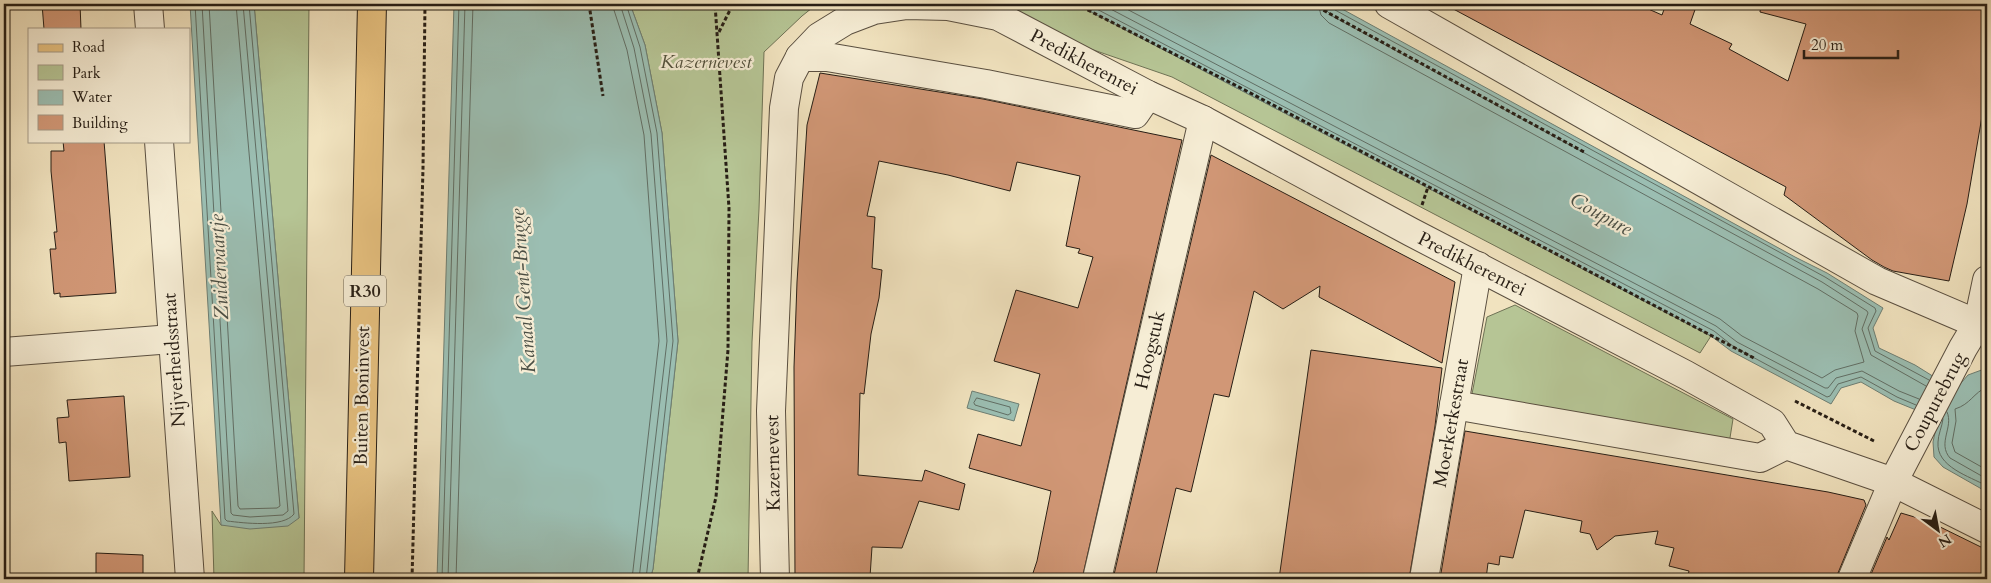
<svg xmlns="http://www.w3.org/2000/svg" width="1991" height="583" font-family="Cardo,serif">
  <style>
    .green { fill: #b6c595; stroke: #6e7255 }
    .water { fill: #9bbeb2; stroke: #6d7e73 }
    .lines { fill: none; stroke-linecap: round; stroke-linejoin: round }
    .shore { stroke: #616e64; stroke-width: 1 }
    .building { fill: #d19776; stroke: #271e15 }
    .minor-casing { stroke: #5a4f40; stroke-width: 30 }
    .major-casing { stroke: #271e15; stroke-width: 30 }
    .path { stroke: #271e15; stroke-width: 3; stroke-dasharray: 4 2.5; stroke-linecap: butt }
    .minor { stroke: #f6edd5; stroke-width: 28 }
    .major { stroke: #e8c280; stroke-width: 28 }
    .labels { text-anchor: middle; dominant-baseline: central; stroke-width: 4.5; stroke-linejoin: round; paint-order: stroke }
    .shield { fill: #f6edd5; stroke: #655c4f; stroke-width: 1 }
    .shield-label { font-size: 18px; font-weight: bold; fill: #271e15 }
    .park-label { font-size: 19px; font-style: italic; fill: #52503b; stroke: #f6edd5 }
    .street-label { font-size: 19px; fill: #271e15; stroke: #f6edd5 }
    .water-label { font-size: 20px; font-style: italic; fill: #4a4e44; stroke: #f6edd5 }
  </style>
  <rect width="100%" height="100%" fill="#f1e3bf"/>
  <filter id="stains"><feTurbulence type="fractalNoise" baseFrequency=".004" numOctaves="4"/><feColorMatrix values="0 0 0 0 .2 0 0 0 0 .09 0 0 0 0 .02 0 0 0 .5 -.17"/></filter>
  <radialGradient id="worn" r=".72"><stop offset=".6" stop-color="#630" stop-opacity="0"/><stop offset="1" stop-color="#630" stop-opacity=".3"/></radialGradient>
  <g class="green">
    <path d="M254,4H309L304,579H214L212,511L221,525L299,518Z"/>
    <path d="M630,4H817L802,16L764,52L759,209L752,342L748,579H650L653,569L678,341L662,133L645,45Z"/>
    <path d="M960,4H1076L1711,336L1700,353L1172,77Z"/>
    <path d="M1515,305L1733,419L1729,444L1471,399L1487,317Z"/>
  </g>
  <g class="water">
    <path d="M190,4H254L299,518L288,526L250,529L221,525Z"/>
    <path d="M454,4H630L645,45L662,133L678,341L653,569L650,579H437Z"/>
    <path d="M1076,4H1333L1795,257L1827,273L1883,308L1873,328L1879,348L1915,365L1955,390L1968,375L1987,368V492L1943,467L1934,457L1933,442L1938,419L1894,401L1861,382L1841,388L1831,404L1731,351L1711,336Z"/>
    <path d="M972,391L1019,404L1014,421L967,408Z"/>
  </g>
  <g class="lines">
    <g class="shore">
      <path d="M195,4L225,519L227,521C244,523 283,528 294,514L249,4"/>
      <path d="M202,4L231,513L233,515L250,517L283,515L288,511L243,4"/>
      <path d="M209,4L238,506L240,509L277,508L280,506L236,4"/>
      <path d="M612,4L627,50L644,135L659,341L632,579"/>
      <path d="M620,4L634,48L651,134L667,341L639,579"/>
      <path d="M626,4L640,47L657,133L673,341L646,579"/>
      <path d="M1087,4L1714,331L1734,347L1827,397L1830,396L1838,384L1861,377L1897,397L1916,405"/>
      <path d="M1101,4L1716,326L1737,342L1825,388H1828L1836,378L1862,371L1899,391L1919,399"/>
      <path d="M1117,4L1720,319L1742,336L1822,378L1835,370L1864,362L1855,331L1858,316L1857,313L1818,289L1329,23L1321,15L1318,4"/>
      <path d="M1326,4L1327,11L1332,16L1822,282L1867,311L1868,313L1862,329L1871,355L1926,386"/>
      <path d="M1332,4L1335,10L1825,277L1875,308L1876,311L1868,328L1875,351L1929,380"/>
      <path d="M1987,387C1973,393 1971,404 1955,409L1956,421L1952,443L1955,452L1987,470"/>
      <path d="M977,398L1010,407L1011,413L1008,415L975,405L974,403Z"/>
      <path d="M1947,412C1954,427 1937,443 1950,458L1987,479"/>
      <path d="M1943,419C1942,427 1938,435 1938,442C1936,467 1969,476 1987,486"/>
      <path d="M442,579L459,4"/>
      <path d="M448,579L465,4"/>
      <path d="M456,579L473,4"/>
    </g>
  </g>
  <g class="building">
    <path d="M42,4H80L81,29H44Z"/>
    <path d="M1444,4H1637L1662,15L1666,4H1697L1690,24L1732,44L1729,49L1788,81L1806,24L1760,12L1761,4H1987V87L1967,204L1949,281L1893,271L1884,267L1872,260L1784,195L1786,187Z"/>
    <path d="M820,73L983,99L1182,140L1082,579H1031L1037,561L1051,491L969,468L978,434L1021,446L1040,374L994,361L1016,290L1078,308L1093,257L1078,253L1080,249L1066,246L1080,176L1017,162L1010,191L948,175L879,161L867,216L875,217L872,268L882,270L879,298L871,334L864,394L860,393L858,475L922,481L925,470L965,484L959,510L919,501L902,548L872,547L870,577L857,576L856,579H795L794,367L797,282L807,125Z"/>
    <path d="M63,141H104L116,293L60,297V293L54,294L50,249H56L54,232H57L51,171V151H64Z"/>
    <path d="M1211,155L1455,282L1442,363L1319,297L1320,286L1283,309L1254,291L1229,397L1214,394L1191,492L1176,488L1155,579H1113Z"/>
    <path d="M1311,350L1442,368L1435,426L1409,579H1279Z"/>
    <path d="M124,396L130,477L69,481L66,442L59,443L57,418L69,417L67,400Z"/>
    <path d="M1465,431L1828,492L1864,500L1866,505L1838,573L1837,579H1687L1689,571L1669,566L1674,548L1655,544L1658,531L1615,536L1597,550L1590,534L1580,532L1582,521L1525,510L1513,558L1500,556L1499,565L1488,563L1486,579H1440Z"/>
    <path d="M1901,513L1928,521L1987,550V579H1869L1887,537L1889,540Z"/>
    <path d="M96,553L143,555V579H96Z"/>
  </g>
  <g class="lines">
    <g class="minor-casing">
      <g id="minor">
        <path d="M148,4L150,29"/>
        <path d="M1389,4L1877,281L1987,328"/>
        <path d="M800,57H827L986,84L1135,114L1148,95"/>
        <path d="M159,141L190,579"/>
        <path d="M4,352L172,339"/>
        <path d="M1454,405L1760,458L1786,445"/>
        <path d="M775,579L771,411L784,108L789,78L800,57L819,37L845,21L874,10L907,5L948,6L998,16L1148,95L1203,120L1411,232L1686,375L1772,423L1786,445L1893,482L1987,529"/>
        <path d="M1097,579L1203,120"/>
        <path d="M1424,579L1478,266"/>
        <path d="M1852,579L1893,482L1963,348L1978,323L1987,280"/>
      </g>
    </g>
    <g class="major-casing">
      <path id="major" d="M359,579L372,4"/>
    </g>
    <g class="path">
      <path d="M589,4L603,96"/>
      <path d="M1076,4L1237,86L1754,358"/>
      <path d="M1312,4L1584,152"/>
      <path d="M719,32L733,4"/>
      <path d="M1422,205L1428,187"/>
      <path d="M1795,401L1876,442"/>
      <path d="M412,579L423,168L425,4"/>
      <path d="M697,579L716,497L728,350L729,208L715,4"/>
    </g>
    <use href="#minor" class="minor"/>
    <use href="#major" class="major"/>
  </g>
  <g class="labels">
    <rect class="shield" x="344" y="275.5" width="42" height="31" rx="4"/>
    <g class="shield-label">
      <text x="365" y="291">R30</text>
    </g>
    <g class="park-label">
      <text x="706" y="62">Kazernevest</text>
    </g>
    <g class="street-label">
      <text transform="translate(1084 62) rotate(28)">Predikherenrei</text>
      <text transform="translate(1472 264) rotate(27)">Predikherenrei</text>
      <text transform="translate(1150 350) rotate(-77)">Hoogstuk</text>
      <text transform="translate(174 360) rotate(-94)">Nijverheidsstraat</text>
      <text transform="translate(362 396) rotate(-89)">Buiten Boninvest</text>
      <text transform="translate(1935 402) rotate(-62)">Coupurebrug</text>
      <text transform="translate(1451 423) rotate(-80)">Moerkerkestraat</text>
      <text transform="translate(773 463) rotate(-91)">Kazernevest</text>
    </g>
    <g class="water-label">
      <text transform="translate(1601 214) rotate(29)">Coupure</text>
      <text transform="translate(219 267) rotate(-93)">Zuidervaartje</text>
      <text transform="translate(523 291) rotate(-94)">Kanaal Gent-Brugge</text>
    </g>
  </g>
  <rect width="1991" height="583" fill="none" stroke="#f1e3bf" stroke-width="20"/>
  <rect x="5" y="5" width="1981" height="573" fill="none" stroke="#271e15" stroke-width="2.5"/>
  <rect x="10" y="10" width="1971" height="563" fill="none" stroke="#271e15"/>
  <rect x="28" y="28" width="162" height="115" fill="#f6edd5" stroke="#a39a88"/>
  <rect x="38" y="44" width="25" height="8" fill="#e8c280" stroke="#a39a88"/>
  <text x="72" y="52" font-size="15" fill="#271e15">Road</text>
  <rect x="38" y="65" width="25" height="15" fill="#b6c595" stroke="#a39a88"/>
  <text x="72" y="78" font-size="15" fill="#271e15">Park</text>
  <rect x="38" y="90" width="25" height="15" fill="#9bbeb2" stroke="#a39a88"/>
  <text x="72" y="102" font-size="15" fill="#271e15">Water</text>
  <rect x="38" y="115" width="25" height="15" fill="#d19776" stroke="#a39a88"/>
  <text x="72" y="128" font-size="15" fill="#271e15">Building</text>
  <g transform="translate(1938 530) rotate(148)" stroke="#f6edd5" stroke-width="4" paint-order="stroke">
  <path d="M0-4L9 19L0 12L-9 19Z" fill="#271e15"/>
  <text y="-8" font-size="14" font-weight="bold" text-anchor="middle" fill="#271e15">N</text>
  </g>
  <path d="M1804 50v8h94v-8" fill="none" stroke="#271e15" stroke-width="2.5"/>
  <text x="1811" y="50" font-size="15" fill="#271e15" stroke="#f6edd5" stroke-width="4" paint-order="stroke">20 m</text>
  <rect width="100%" height="100%" filter="url(#stains)"/>
  <rect width="100%" height="100%" fill="url(#worn)"/>
</svg>
